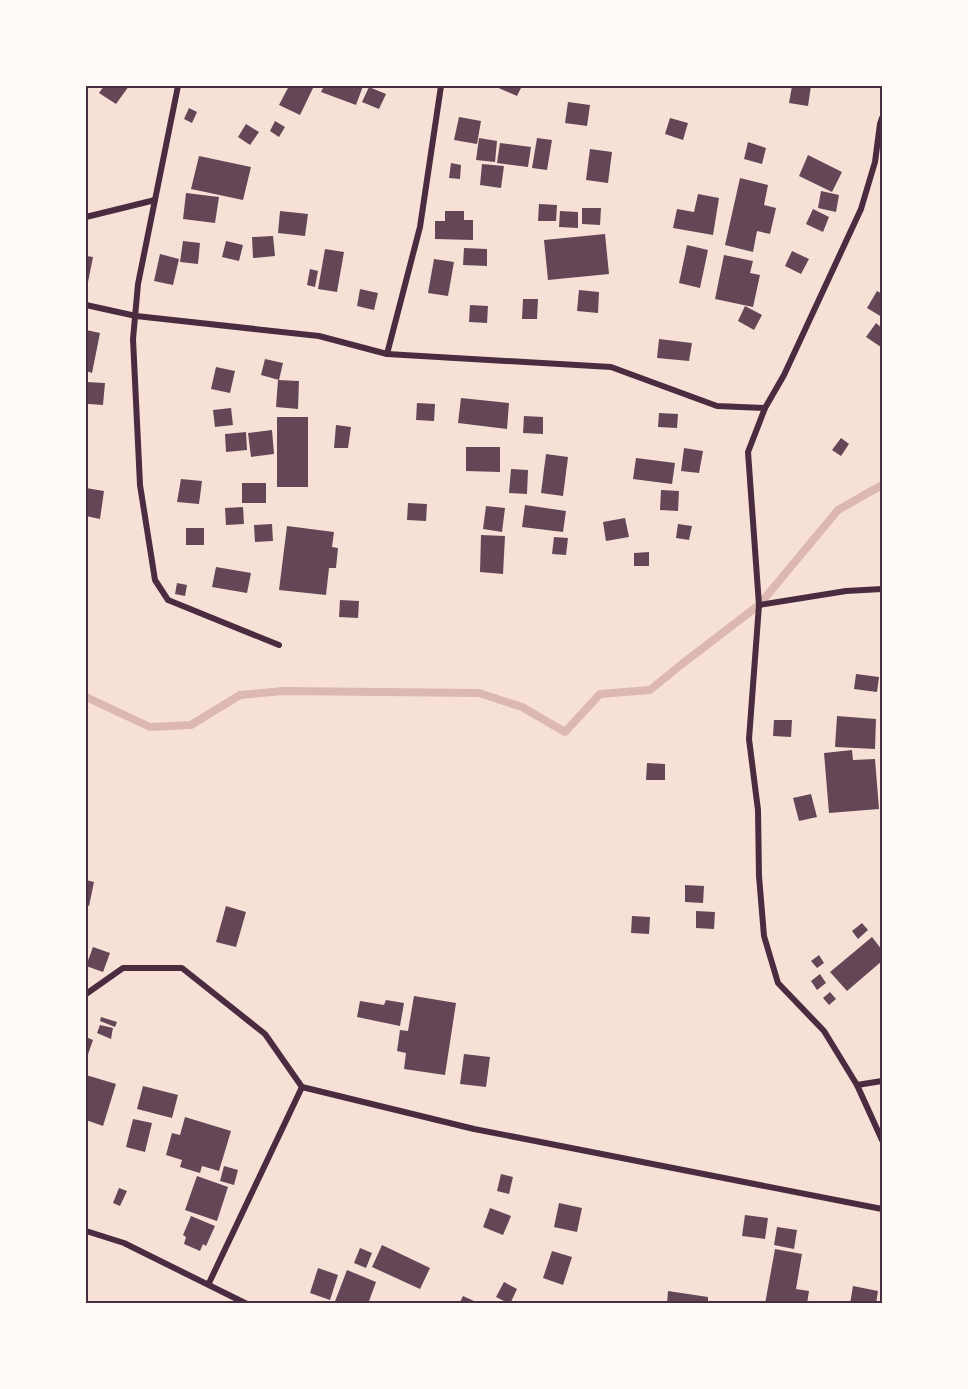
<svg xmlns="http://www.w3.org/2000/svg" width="968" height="1389" font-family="'Fira Sans Condensed',sans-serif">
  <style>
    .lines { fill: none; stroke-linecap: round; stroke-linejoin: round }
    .stream { stroke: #dcb8b0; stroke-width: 8 }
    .building { fill: #644757 }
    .minor { stroke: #4a2c40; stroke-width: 6 }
    .neatline { fill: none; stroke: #4a2c40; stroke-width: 2 }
  </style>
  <rect width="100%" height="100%" fill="#f7e1d7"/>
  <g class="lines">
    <path class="stream" d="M86,697L150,727L191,725L240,695L283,691L479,693L522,707L565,732L600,694L650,690L682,664L759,605L838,510L882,485"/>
  </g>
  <g class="building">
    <path d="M104,86H129L116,104L99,93Z"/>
    <path d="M289,86H314L300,115L279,105Z"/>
    <path d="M324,86H363L356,105L321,92Z"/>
    <path d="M494,86H522L517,96Z"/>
    <path d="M792,86H811L808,106L789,103Z"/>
    <path d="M369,87L386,94L379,109L362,102Z"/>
    <path d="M568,102L590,105L587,126L565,123Z"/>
    <path d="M189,108L197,112L192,123L184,119Z"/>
    <path d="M459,117L481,121L477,144L454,140Z"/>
    <path d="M670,118L688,123L683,140L665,134Z"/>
    <path d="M275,121L285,127L279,137L270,131Z"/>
    <path d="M246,124L259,132L250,145L238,137Z"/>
    <path d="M479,138L497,141L495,162L476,160Z"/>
    <path d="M537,138L552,140L547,170L532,168Z"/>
    <path d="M748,142L766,148L762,164L744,159Z"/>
    <path d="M500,143L531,147L528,167L497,163Z"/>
    <path d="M590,149L612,152L608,183L586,180Z"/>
    <path d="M808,155L842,172L832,192L799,176Z"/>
    <path d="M199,156L251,167L243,200L191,189Z"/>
    <path d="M451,163L461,165L460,179L449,178Z"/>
    <path d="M482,164L504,166L501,188L480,185Z"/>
    <path d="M740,178L768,185L764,205L776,208L770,234L757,231L753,252L725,245Z"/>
    <path d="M821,191L839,195L836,212L818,208Z"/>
    <path d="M186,193L219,197L215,223L183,219Z"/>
    <path d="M698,194L719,198L713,235L673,228L677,209L694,212Z"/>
    <path d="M539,204L557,205L556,221H538Z"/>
    <path d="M582,208H601L600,225L582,224Z"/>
    <path d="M813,209L829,217L823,232L806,224Z"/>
    <path d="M280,211L308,214L305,236L278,233Z"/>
    <path d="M445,211H464V220H473V240L435,239V221H445Z"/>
    <path d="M560,211L578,212V228L559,227Z"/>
    <path d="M605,234L609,274L548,280L544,240Z"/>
    <path d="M273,236L275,256L253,258L252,237Z"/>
    <path d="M183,241L200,243L198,264L180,262Z"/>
    <path d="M226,241L243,245L239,261L222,257Z"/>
    <path d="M687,245L708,250L700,288L679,283Z"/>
    <path d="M464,248L487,249V266L463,265Z"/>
    <path d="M325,249L344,252L337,292L318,289Z"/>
    <path d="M792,251L809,259L801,274L785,266Z"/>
    <path d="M160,254L179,259L173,285L154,281Z"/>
    <path d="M724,255L753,261L750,273L760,275L753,307L715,299Z"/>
    <path d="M86,256L93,257L88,282L86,281Z"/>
    <path d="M434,259L454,262L448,296L428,293Z"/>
    <path d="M310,269L318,271L315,287L307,285Z"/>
    <path d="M360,289L378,293L374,310L357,306Z"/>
    <path d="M579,290L599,292L598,313L577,311Z"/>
    <path d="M877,291L882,294V317L867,308Z"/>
    <path d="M523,299H538L537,319H522Z"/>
    <path d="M470,305L488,306L487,323L469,322Z"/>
    <path d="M745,306L762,315L754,330L738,321Z"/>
    <path d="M876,323L882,328L881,347L866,337Z"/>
    <path d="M86,330L100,333L92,373L86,371Z"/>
    <path d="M659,339L692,343L689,361L657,358Z"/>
    <path d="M265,359L283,363L279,380L261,375Z"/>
    <path d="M216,367L235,371L230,393L211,389Z"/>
    <path d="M278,380L299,381L298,409L276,407Z"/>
    <path d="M86,382L105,383L103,405L88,404L87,417H86Z"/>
    <path d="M461,398L509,403L507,429L458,423Z"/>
    <path d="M417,403L435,404L434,421L416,420Z"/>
    <path d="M231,408L233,425L215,427L213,410Z"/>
    <path d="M659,413L678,414L677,428L658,427Z"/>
    <path d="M524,416L543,417V434L523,433Z"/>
    <rect x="277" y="417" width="31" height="70"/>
    <path d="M336,425L351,427L348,448H334Z"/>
    <path d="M272,430L274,454L251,457L248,433Z"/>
    <path d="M246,432L247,450L226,452L225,434Z"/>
    <path d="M841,438L849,444L841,456L832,450Z"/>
    <path d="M466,447H500V472L466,471Z"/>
    <path d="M684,448L703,451L699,473L681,471Z"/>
    <path d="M546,454L568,457L563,496L541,493Z"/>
    <path d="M636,458L675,463L672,484L633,479Z"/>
    <path d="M511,469L528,470L527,494L509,493Z"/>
    <path d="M181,479L202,481L199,504L177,502Z"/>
    <rect x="242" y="483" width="24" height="20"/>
    <path d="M86,488L104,491L100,519L86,516Z"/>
    <path d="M661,490L679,491L678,511L660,510Z"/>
    <path d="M408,503L427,504L426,521L407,520Z"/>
    <path d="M525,505L566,511L563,532L522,527Z"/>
    <path d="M486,506L505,508L502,532L483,529Z"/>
    <path d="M243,507L244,524L226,525L225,508Z"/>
    <path d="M625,518L629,537L606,541L603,522Z"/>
    <path d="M272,524L273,541L255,542L254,525Z"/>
    <path d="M678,524L692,526L689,540L676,538Z"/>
    <path d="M287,526L334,532L332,547L338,548L336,568H329L326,595L279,590Z"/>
    <rect x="186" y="528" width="18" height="17"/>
    <path d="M481,535L505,536L503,574L480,572Z"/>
    <path d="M554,537L568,538L566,555L552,554Z"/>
    <path d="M649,552V566H634V553Z"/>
    <path d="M216,567L251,573L247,593L212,587Z"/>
    <path d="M177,583L187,585L185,596L175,594Z"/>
    <path d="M340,600L359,601L358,618L339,617Z"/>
    <path d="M856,674L879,677L877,692L854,689Z"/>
    <path d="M837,716L876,719L875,749L835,747Z"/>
    <path d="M774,720H792L791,737L773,736Z"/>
    <path d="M852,750L853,760L875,759L879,809L829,813L824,753Z"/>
    <path d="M647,763L665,764V780H646Z"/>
    <path d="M811,794L817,817L799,821L793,798Z"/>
    <path d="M86,880L94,882L89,906L86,905Z"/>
    <path d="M685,885L704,886L703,903L685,902Z"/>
    <path d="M226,906L246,912L236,947L216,942Z"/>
    <path d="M696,911L715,912L714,929L696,928Z"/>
    <path d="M632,916L650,917L649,934L631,933Z"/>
    <path d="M862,923L868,930L858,939L852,931Z"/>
    <path d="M872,937L882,950V961L847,991L830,972Z"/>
    <path d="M93,947L110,953L103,972L86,966Z"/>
    <path d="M819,955L824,963L817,968L811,961Z"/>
    <path d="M820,974L826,983L817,990L811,981Z"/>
    <path d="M830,992L836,999L829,1005L823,998Z"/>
    <path d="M414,996L456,1003L445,1075L404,1069L406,1053L397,1051L400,1030L408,1031Z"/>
    <path d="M386,1000L404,1003L400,1026L357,1017L360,1001L384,1005Z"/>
    <path d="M101,1017L117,1022L115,1027L100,1021Z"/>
    <path d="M100,1025L113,1028L111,1039L97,1033Z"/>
    <path d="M86,1037L93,1040L86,1060Z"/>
    <path d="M464,1054L490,1057L486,1087L460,1084Z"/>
    <path d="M86,1075L116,1084L103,1126L86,1120Z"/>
    <path d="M143,1086L178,1095L172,1118L137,1109Z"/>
    <path d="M185,1117L231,1131L219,1171L202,1166L200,1173L180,1167L182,1160L166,1155L172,1133L180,1135Z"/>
    <path d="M133,1119L152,1123L145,1152L126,1147Z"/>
    <path d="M224,1166L238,1170L234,1185L220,1181Z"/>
    <path d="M501,1174L513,1177L509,1194L497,1191Z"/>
    <path d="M197,1176L228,1187L217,1221L185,1210Z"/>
    <path d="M119,1188L127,1191L120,1206L113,1203Z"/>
    <path d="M559,1203L582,1208L577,1232L554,1227Z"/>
    <path d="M490,1208L511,1216L503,1235L483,1227Z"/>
    <path d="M745,1215L768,1218L765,1239L742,1236Z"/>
    <path d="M191,1216L215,1226L206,1246L203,1244L200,1251L184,1244L186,1237L183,1235Z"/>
    <path d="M777,1227L797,1230L794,1249L774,1245Z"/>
    <path d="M382,1245L430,1268L420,1289L372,1267Z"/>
    <path d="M360,1248L372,1253L366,1268L354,1263Z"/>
    <path d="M775,1249L802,1254L796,1289L809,1291L807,1304H765Z"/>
    <path d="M552,1251L572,1257L563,1285L543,1278Z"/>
    <path d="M318,1268L338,1275L330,1300L310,1293Z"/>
    <path d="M347,1270L376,1282L368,1304H334Z"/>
    <path d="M504,1282L517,1289L510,1304L496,1297Z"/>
    <path d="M853,1286L878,1291L876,1304H850Z"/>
    <path d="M668,1291L708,1297V1304H667Z"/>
    <path d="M463,1296L474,1301L473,1304H459Z"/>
  </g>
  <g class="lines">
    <g class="minor">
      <path d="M178,86L138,284L133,339L140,485L155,580L168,600L279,645"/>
      <path d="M882,118L880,124L875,162L861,209L784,375L765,408L748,452L759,605L749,739L758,810L759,876L764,936L778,983L824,1031L857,1085L882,1140"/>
      <path d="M86,217L155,200"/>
      <path d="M86,305L136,316L319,336L387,354L611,367L717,406L765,408"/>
      <path d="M387,354L420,227L441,86"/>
      <path d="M759,605L846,591L882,589"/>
      <path d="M86,994L123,968H182L265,1034L302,1087"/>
      <path d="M857,1085L882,1081"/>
      <path d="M86,1231L124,1243L247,1304"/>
      <path d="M209,1283L302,1087L474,1129L882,1209"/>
    </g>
  </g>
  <rect width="968" height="1389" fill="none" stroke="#fffaf5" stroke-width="174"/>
  <rect x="87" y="87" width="794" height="1215" class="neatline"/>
</svg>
